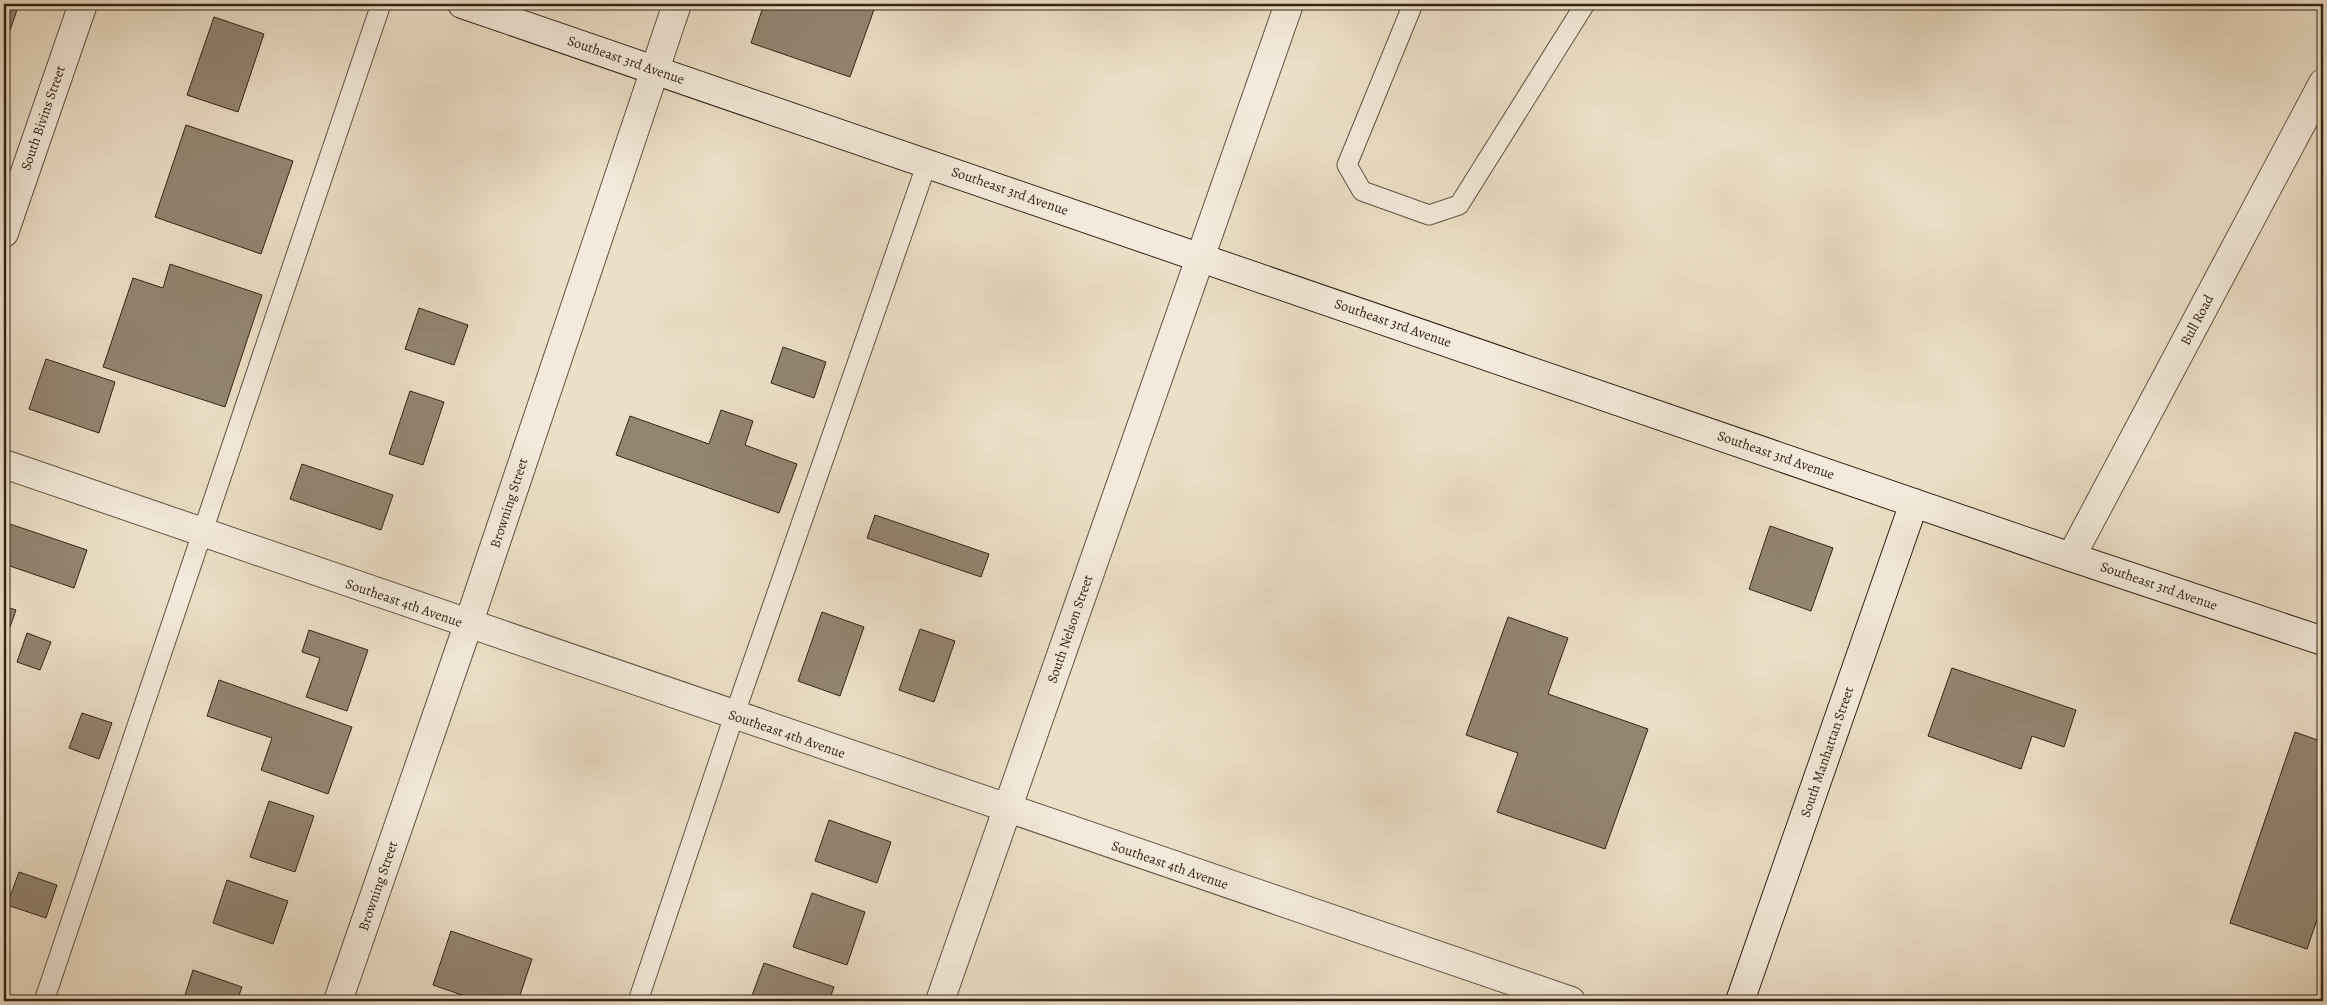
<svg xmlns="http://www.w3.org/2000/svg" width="2327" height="1005" font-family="Alegreya,serif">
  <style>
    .building { fill: #938572; stroke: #332416 }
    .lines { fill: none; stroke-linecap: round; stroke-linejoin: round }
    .lane-casing { stroke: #615342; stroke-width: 21 }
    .street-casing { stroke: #615342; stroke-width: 30 }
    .secondary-casing { stroke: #332416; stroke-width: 30 }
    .lane { stroke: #f3eadb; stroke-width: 19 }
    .street { stroke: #f3eadb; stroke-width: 28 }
    .secondary { stroke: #f3eadb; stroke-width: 28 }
    .labels { text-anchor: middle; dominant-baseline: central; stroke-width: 4; stroke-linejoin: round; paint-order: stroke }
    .street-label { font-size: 14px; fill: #332416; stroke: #f3eadb }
  </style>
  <rect width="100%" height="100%" fill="#ecdfc7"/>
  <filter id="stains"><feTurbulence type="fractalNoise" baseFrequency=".004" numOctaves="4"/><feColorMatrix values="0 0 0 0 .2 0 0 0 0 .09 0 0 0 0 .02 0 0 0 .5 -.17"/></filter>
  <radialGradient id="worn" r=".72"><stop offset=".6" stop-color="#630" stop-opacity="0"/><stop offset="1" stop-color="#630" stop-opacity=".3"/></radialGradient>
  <g class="building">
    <path d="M4,4H33L32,8L19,4L4,48Z"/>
    <path d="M764,4H876L850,77L751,43Z"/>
    <path d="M214,17L264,34L238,112L187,95Z"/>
    <path d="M186,125L293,161L261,254L155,217Z"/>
    <path d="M170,264L262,295L225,407L103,367L133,278L163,288Z"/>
    <path d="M419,308L468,325L454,365L405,349Z"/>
    <path d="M783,347L826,362L814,398L771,383Z"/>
    <path d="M46,359L115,382L99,433L29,409Z"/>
    <path d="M410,391L444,402L423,465L389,454Z"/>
    <path d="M721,410L753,421L745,445L797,464L779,513L616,455L630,416L709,444Z"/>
    <path d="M302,464L393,495L381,530L290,499Z"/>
    <path d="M875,515L989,554L981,577L867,538Z"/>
    <path d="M4,522L87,550L74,588L4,564Z"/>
    <path d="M1770,526L1833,548L1811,611L1749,589Z"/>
    <path d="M4,606L16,610L4,644Z"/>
    <path d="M822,612L864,627L840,696L798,681Z"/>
    <path d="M1508,617L1568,638L1548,694L1648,729L1605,849L1497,812L1518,753L1466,735Z"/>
    <path d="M920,629L955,641L934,702L899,690Z"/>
    <path d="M309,630L368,650L347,711L306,697L320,658L302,652Z"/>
    <path d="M27,633L51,642L40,670L17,662Z"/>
    <path d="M1952,668L2076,710L2064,747L2032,736L2021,769L1928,736Z"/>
    <path d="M219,680L352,727L328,794L261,770L272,738L207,716Z"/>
    <path d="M82,713L112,723L99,759L69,748Z"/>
    <path d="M2295,732L2323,742V902L2307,949L2230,923Z"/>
    <path d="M269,801L314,816L295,872L250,857Z"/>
    <path d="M829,820L891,842L877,883L815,861Z"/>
    <path d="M19,872L57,885L46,918L7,905Z"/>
    <path d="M227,880L288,901L273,944L213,923Z"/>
    <path d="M812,893L865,912L847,965L793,947Z"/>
    <path d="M451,931L532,959L518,1001H479L433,985Z"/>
    <path d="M764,963L834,987L829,1001H750Z"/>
    <path d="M193,970L242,987L237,1001H183Z"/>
  </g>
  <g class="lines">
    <g class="lane-casing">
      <g id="lane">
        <path d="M1413,4L1347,165L1362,191L1429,215L1459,205L1585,4"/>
        <path d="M44,1001L381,4"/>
        <path d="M638,1001L734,716L927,163"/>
      </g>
    </g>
    <g class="street-casing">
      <g id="street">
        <path d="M4,233L83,4"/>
        <path d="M4,464L1571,1001"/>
        <path d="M2071,557L2323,83"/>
        <path d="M338,1001L468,625L677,4"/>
        <path d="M940,1001L1289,4"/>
      </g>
    </g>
    <g class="secondary-casing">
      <g id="secondary">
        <path d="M462,4L2071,557L2323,641"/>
        <path d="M1740,1001L1914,503"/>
      </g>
    </g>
    <use href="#lane" class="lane"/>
    <use href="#street" class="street"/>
    <use href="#secondary" class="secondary"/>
  </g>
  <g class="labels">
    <g class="street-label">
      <text transform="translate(626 60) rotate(19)">Southeast 3rd Avenue</text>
      <text transform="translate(43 118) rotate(-71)">South Bivins Street</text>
      <text transform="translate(1010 191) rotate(19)">Southeast 3rd Avenue</text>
      <text transform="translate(2197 320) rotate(-62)">Bull Road</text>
      <text transform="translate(1393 323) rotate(19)">Southeast 3rd Avenue</text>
      <text transform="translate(1776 455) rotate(19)">Southeast 3rd Avenue</text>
      <text transform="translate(509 503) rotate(-72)">Browning Street</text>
      <text transform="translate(2159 586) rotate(19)">Southeast 3rd Avenue</text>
      <text transform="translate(404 603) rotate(19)">Southeast 4th Avenue</text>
      <text transform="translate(1070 629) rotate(-71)">South Nelson Street</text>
      <text transform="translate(787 734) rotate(19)">Southeast 4th Avenue</text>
      <text transform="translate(1827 752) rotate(-71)">South Manhattan Street</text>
      <text transform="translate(1170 865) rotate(19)">Southeast 4th Avenue</text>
      <text transform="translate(378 886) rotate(-71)">Browning Street</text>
    </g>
  </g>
  <rect width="2327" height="1005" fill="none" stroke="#ecdfc7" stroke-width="20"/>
  <rect x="5" y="5" width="2317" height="995" fill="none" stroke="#332416" stroke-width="2.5"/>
  <rect x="10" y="10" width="2307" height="985" fill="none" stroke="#332416"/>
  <rect width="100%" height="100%" filter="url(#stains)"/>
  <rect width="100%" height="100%" fill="url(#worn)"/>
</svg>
